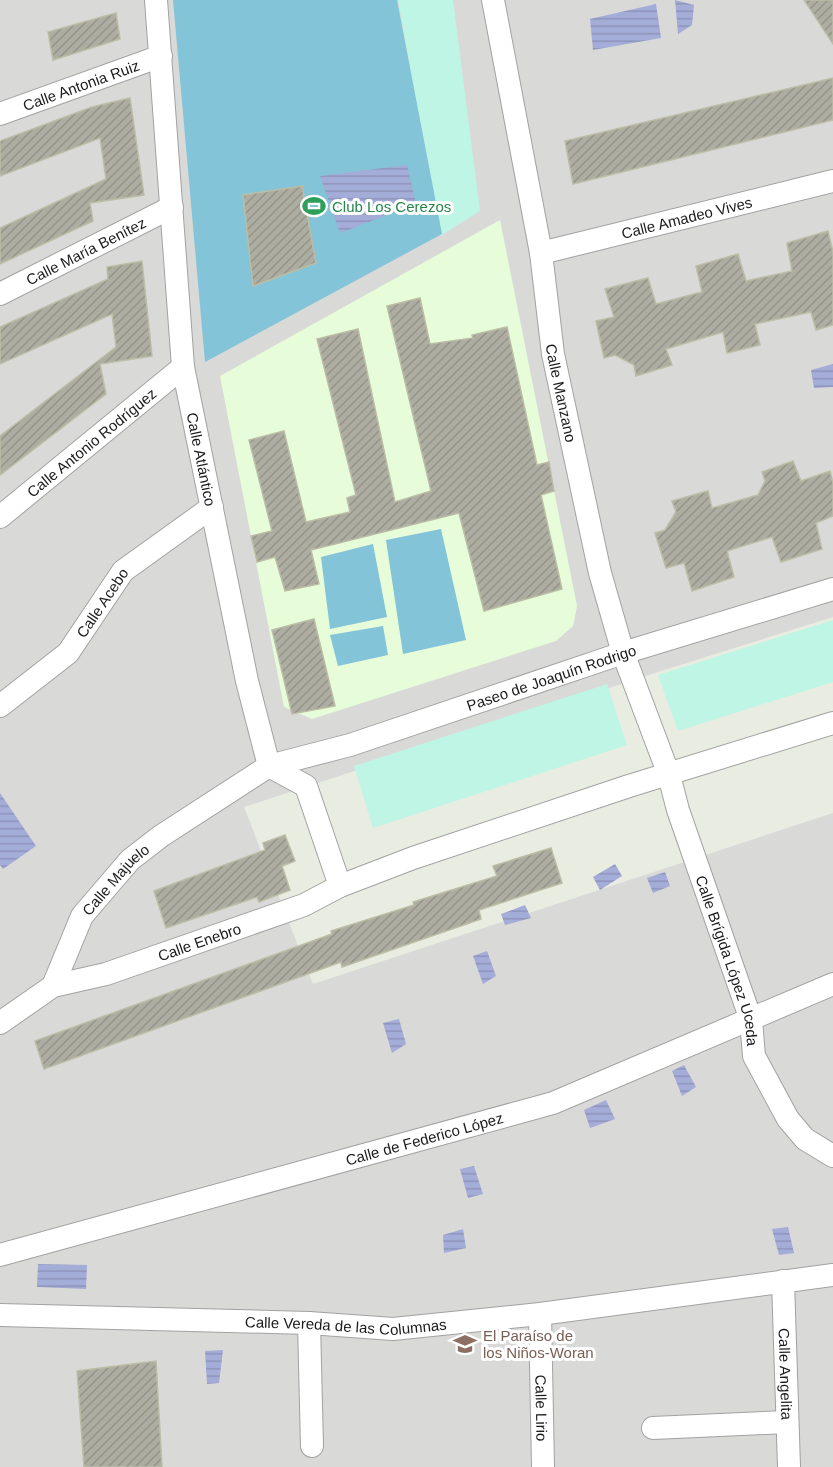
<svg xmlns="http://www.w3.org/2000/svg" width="833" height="1467" font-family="Helvetica,sans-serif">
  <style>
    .residential { fill: #d9d9d8 }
    .education { fill: #e7fdda }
    .park { fill: #bff5e5 }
    .pitch { fill: #83c4d8 }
    .water { fill: url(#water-rules) }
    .building { fill: url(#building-hatch); stroke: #bbbda5; stroke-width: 1.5 }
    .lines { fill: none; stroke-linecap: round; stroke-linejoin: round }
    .street-casing { stroke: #a2a2a2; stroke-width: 24 }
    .street { stroke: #fff; stroke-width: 22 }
    .labels { text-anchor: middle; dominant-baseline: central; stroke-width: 6; stroke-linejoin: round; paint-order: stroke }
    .street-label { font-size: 15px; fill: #1b1b1b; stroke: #fff }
    .leisure-label { font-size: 15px; fill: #27864d; stroke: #fff; text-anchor: start }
    .education-label { font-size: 15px; fill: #785e54; stroke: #fff; text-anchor: start }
  </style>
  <defs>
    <pattern id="water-rules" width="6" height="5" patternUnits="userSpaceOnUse" patternTransform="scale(1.5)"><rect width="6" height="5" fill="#a4acd8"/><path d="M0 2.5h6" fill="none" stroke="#8d93b9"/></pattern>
    <pattern id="building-hatch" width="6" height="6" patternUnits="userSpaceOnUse" patternTransform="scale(1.5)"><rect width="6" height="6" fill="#adada1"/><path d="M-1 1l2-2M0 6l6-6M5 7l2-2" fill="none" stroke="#94948a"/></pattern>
  </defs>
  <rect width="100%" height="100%" fill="#e9ece1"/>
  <path class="residential" d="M0,0H833V617L658,672L244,807L313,984L833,813V1467H0Z"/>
  <path class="education" d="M500,220L577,606L573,626L556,641L312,719L284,707L220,376Z"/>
  <g class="park">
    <path d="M398,0H453L480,211L440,236Z"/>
    <path d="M833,620V682L678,731L658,675Z"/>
    <path d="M607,684L627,745L373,828L354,766Z"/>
  </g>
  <g class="pitch">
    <path d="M173,0H397L442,234L205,362Z"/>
    <path d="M441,529L466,640L403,654L386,540Z"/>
    <path d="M373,544L387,617L330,629L321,557Z"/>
    <path d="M383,626L388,655L338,666L330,635Z"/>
  </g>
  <g class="water">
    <path d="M675,0L694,5L692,25L678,34Z"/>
    <path d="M656,4L661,38L593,50L590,19Z"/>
    <path d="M407,165L416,204L340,233L320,176Z"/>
    <path d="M833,364V387L814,388L811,370Z"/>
    <path d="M0,793L36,846L3,869L0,865Z"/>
    <path d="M615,864L622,876L600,890L593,877Z"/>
    <path d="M665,872L670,886L653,893L647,878Z"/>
    <path d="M525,905L531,918L505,925L501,914Z"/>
    <path d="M487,951L496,976L483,984L473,956Z"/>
    <path d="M399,1019L406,1044L392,1053L383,1023Z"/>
    <path d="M684,1065L696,1087L682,1096L672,1071Z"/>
    <path d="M606,1100L615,1119L590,1128L584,1110Z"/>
    <path d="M474,1166L483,1194L468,1198L460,1169Z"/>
    <path d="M788,1227L794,1253L779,1255L772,1229Z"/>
    <path d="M463,1229L466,1248L444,1253L443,1235Z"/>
    <path d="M38,1264L87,1265L86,1289L37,1287Z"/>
    <path d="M223,1350L219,1383L207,1384L205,1351Z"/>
  </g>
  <g class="building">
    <path d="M804,0H833V44Z"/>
    <path d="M116,13L120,39L53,60L48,32Z"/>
    <path d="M833,78V120L573,184L565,141Z"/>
    <path d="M130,98L144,195L90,203L93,221L0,264V228L106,179L100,138L0,176V141L92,107Z"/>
    <path d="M302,186L316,263L253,286L243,195Z"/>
    <path d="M828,231L833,252V325L816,330L811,312L755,324L760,345L727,353L723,332L666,349L672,365L636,376L634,365L615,355L604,358L596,321L614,317L605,289L648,278L656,304L702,292L696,266L738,254L746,281L792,271L787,243Z"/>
    <path d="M142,261L152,356L100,364L106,394L0,475V436L116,347L112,314L0,364V327L108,279L107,267Z"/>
    <path d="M420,298L430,344L473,338L472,335L507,327L537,465L549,462L554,491L541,495L562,589L484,611L459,513L311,550L319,584L285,591L275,557L257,562L251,536L272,531L249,440L284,431L306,522L350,512L347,498L356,495L317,339L358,329L395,502L431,491L387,306Z"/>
    <path d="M793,461L801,481L830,471L833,483V516L816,523L822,549L781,562L772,537L727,551L734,577L692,591L684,563L666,568L655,533L665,530L676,512L672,501L708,491L712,508L758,495L765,481L762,472Z"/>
    <path d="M314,619L335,706L292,714L272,630Z"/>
    <path d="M285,835L295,861L282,866L290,890L259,902L257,897L166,928L154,891L265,850L263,843Z"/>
    <path d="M551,848L562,883L479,910L481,919L342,967L341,962L44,1069L35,1041L332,934L331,931L414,905L413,902L442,893L497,876L493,866Z"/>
    <path d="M156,1361L162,1467H84L77,1371Z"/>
  </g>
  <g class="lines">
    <g class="street-casing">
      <g id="street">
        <path id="s1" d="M156,0L183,367L247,681L269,766L306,786L340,886"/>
        <path id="s2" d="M493,0L541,253L553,354L600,573L623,653L669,775L678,810L751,1020L754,1056L788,1119L805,1139L833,1156"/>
        <path id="s3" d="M0,114L161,56"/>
        <path id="s4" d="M541,253L833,181"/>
        <path id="s5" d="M0,294L172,207"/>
        <path id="s6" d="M0,517L183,367"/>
        <path id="s7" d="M0,706L68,653L123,571L212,507"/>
        <path id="s8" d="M53,986L106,974L304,905L340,886L413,858L629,786L833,723"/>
        <path id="s9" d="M0,1023L53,986L82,916L130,860L161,836L269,766L350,745L623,653L833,589"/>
        <path id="s10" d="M0,1255L553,1103L833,984"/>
        <path id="s11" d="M783,1281L789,1467"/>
        <path id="s12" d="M540,1314L543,1467"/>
        <path id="s13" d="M0,1315L309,1323L393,1329L540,1314L833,1275"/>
        <path d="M309,1323L312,1446"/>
        <path d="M653,1428L787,1422"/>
      </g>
    </g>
    <use href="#street" class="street"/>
  </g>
  <defs>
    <g id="stadium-bare" transform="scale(1.8)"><path d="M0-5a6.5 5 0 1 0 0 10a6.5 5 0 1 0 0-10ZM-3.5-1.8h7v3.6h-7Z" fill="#2e9e5b" stroke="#fff" stroke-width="2.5" paint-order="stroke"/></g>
    <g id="school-bare" transform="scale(1.8)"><path d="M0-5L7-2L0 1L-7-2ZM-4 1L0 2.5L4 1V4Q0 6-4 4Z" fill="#8d6e63" stroke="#fff" stroke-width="2.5" paint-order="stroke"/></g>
  </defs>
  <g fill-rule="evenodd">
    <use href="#stadium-bare" x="314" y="206"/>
    <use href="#school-bare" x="465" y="1344"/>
  </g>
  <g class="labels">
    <g class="street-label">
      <text stroke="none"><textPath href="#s3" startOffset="86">Calle Antonia Ruiz</textPath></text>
      <text stroke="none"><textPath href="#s4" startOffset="150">Calle Amadeo Vives</textPath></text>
      <text stroke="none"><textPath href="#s5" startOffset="96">Calle María Benítez</textPath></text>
      <text stroke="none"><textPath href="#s2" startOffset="399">Calle Manzano</textPath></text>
      <text stroke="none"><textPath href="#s6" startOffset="118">Calle Antonio Rodríguez</textPath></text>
      <text stroke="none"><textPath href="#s1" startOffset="462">Calle Atlántico</textPath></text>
      <text stroke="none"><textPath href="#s7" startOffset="147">Calle Acebo</textPath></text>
      <text stroke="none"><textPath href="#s9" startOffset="678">Paseo de Joaquín Rodrigo</textPath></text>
      <text stroke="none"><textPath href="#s9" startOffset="190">Calle Majuelo</textPath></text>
      <text stroke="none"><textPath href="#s8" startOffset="153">Calle Enebro</textPath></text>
      <text stroke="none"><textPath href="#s2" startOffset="992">Calle Brígida López Uceda</textPath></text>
      <text stroke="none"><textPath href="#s10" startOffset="440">Calle de Federico López</textPath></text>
      <text stroke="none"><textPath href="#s13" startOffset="346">Calle Vereda de las Columnas</textPath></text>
      <text stroke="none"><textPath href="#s11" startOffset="93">Calle Angelita</textPath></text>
      <text stroke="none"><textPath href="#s12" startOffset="94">Calle Lirio</textPath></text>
    </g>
    <g class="leisure-label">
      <text x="332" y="206">Club Los Cerezos</text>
    </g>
    <g class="education-label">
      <text x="483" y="1335">El Paraíso de<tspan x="483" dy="17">los Niños-Woran</tspan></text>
    </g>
  </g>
</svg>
